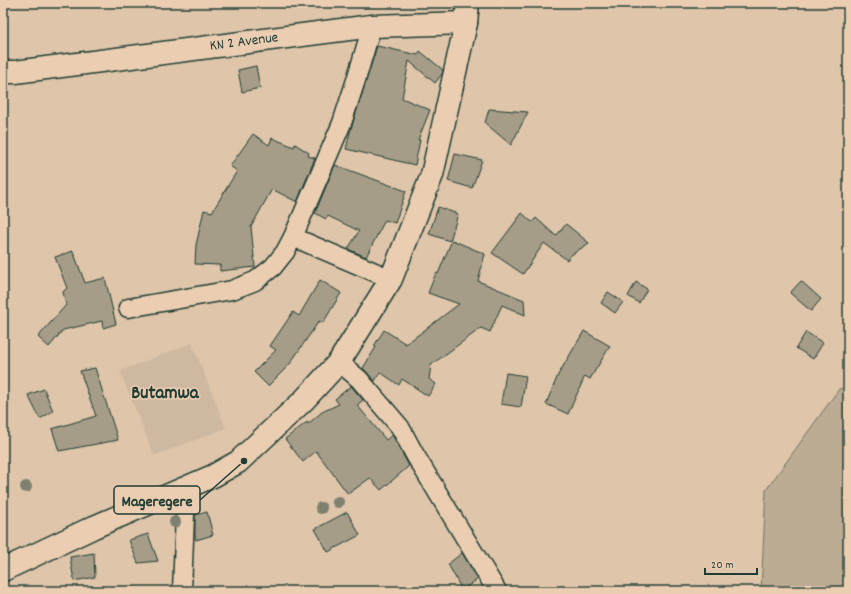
<svg xmlns="http://www.w3.org/2000/svg" width="851" height="594" font-family="Dekko,sans-serif">
  <style>
    .built { fill: #ceb9a0 }
    .green { fill: #bcac94; stroke: #6e7464 }
    .building { fill: #a59d88; stroke: #1f3d34 }
    .lines { fill: none; stroke-linecap: round; stroke-linejoin: round }
    .street-casing { stroke: #1f3d34; stroke-width: 21 }
    .secondary-casing { stroke: #1f3d34; stroke-width: 25 }
    .street { stroke: #ebceb2; stroke-width: 18 }
    .secondary { stroke: #ebceb2; stroke-width: 22 }
    .tree { fill: #7e806f }
    .labels { text-anchor: middle; dominant-baseline: central; stroke-width: 3; stroke-linejoin: round; paint-order: stroke }
    .street-label { font-size: 15px; fill: #1f3d34; stroke: #ebceb2 }
    .district-label { font-size: 19px; font-weight: bold; fill: #1f3d34; stroke: #ebceb2 }
    .leader { fill: none; stroke: #1f3d34; stroke-width: 1.5 }
    .callout-dot { fill: #1f3d34; stroke: #ebceb2; stroke-width: 1.5 }
    .callout { fill: #ebceb2; stroke: #1f3d34; stroke-width: 1.5 }
    .callout-label { font-size: 16px; text-anchor: middle; font-weight: bold; fill: #1f3d34 }
  </style>
  <rect width="100%" height="100%" fill="#dfc5aa"/>
  <filter id="ink" filterUnits="userSpaceOnUse"><feTurbulence type="fractalNoise" baseFrequency=".025" numOctaves="2"/><feDisplacementMap in="SourceGraphic" scale="8" xChannelSelector="R" yChannelSelector="G"/><feConvolveMatrix kernelMatrix="1 2 1 2 8 2 1 2 1" color-interpolation-filters="sRGB"/></filter>
  <g filter="url(#ink)">
    <path class="built" d="M192,343L226,428L154,456L120,371Z"/>
    <path class="green" d="M848,387V591H761L766,490L839,389Z"/>
    <g class="building">
      <path d="M377,46L418,55L420,51L443,70L442,74L435,83L409,61L402,98L430,110L418,140H420L415,165L346,149L350,132Z"/>
      <path d="M256,66L260,88L242,92L238,70Z"/>
      <path d="M489,109L528,112L511,145L485,123Z"/>
      <path d="M253,134L269,145L272,138L294,147L295,144L309,153L308,156L315,158L297,202L272,189L251,227L255,267L220,271V265L195,264L196,245L204,210L212,212L237,171L230,166Z"/>
      <path d="M455,154L482,160L472,188L448,181Z"/>
      <path d="M335,165L406,191L395,223L385,220L366,257L348,249L359,231L328,216L326,219L315,213Z"/>
      <path d="M438,207L458,214L450,241L429,234Z"/>
      <path d="M522,213L532,222L536,218L556,236L566,224L589,243L571,255L567,260L544,243L523,274L492,253Z"/>
      <path d="M452,240L485,254L478,281L524,300L525,315L502,305L490,332L481,328L431,365L429,379L436,384L428,396L402,379L399,385L380,372L375,381L363,368L376,347L374,346L384,330L406,344L459,304L428,293L436,273L438,274Z"/>
      <path d="M73,251L85,283L105,278L116,324L103,328L102,321L63,330L49,347L38,337L66,305L63,292L67,288L55,257Z"/>
      <path d="M320,280L341,293L323,323L319,321L289,365L268,386L254,372L276,350L270,346L293,312L299,316Z"/>
      <path d="M801,281L821,299L811,311L790,293Z"/>
      <path d="M636,282L647,289L639,303L628,296Z"/>
      <path d="M608,292L623,302L615,313L601,303Z"/>
      <path d="M584,331L610,346L590,379L585,376L568,414L546,404L558,375Z"/>
      <path d="M806,332L823,343L813,359L796,348Z"/>
      <path d="M95,368L118,440L59,451L52,429L96,416L80,371Z"/>
      <path d="M506,373L526,376L521,407L501,404Z"/>
      <path d="M351,386L363,400L357,405L386,440L392,435L394,438L409,466L381,490L370,478L348,494L316,451L303,462L285,439L307,422L308,424L322,412L339,404L335,399Z"/>
      <path d="M44,389L53,411L40,419L28,395Z"/>
      <path d="M207,512L213,535L196,540L195,536V515Z"/>
      <path d="M347,512L360,535L328,552L315,529Z"/>
      <path d="M148,534L158,561L138,563L129,540Z"/>
      <path d="M94,553L95,577L74,581L70,557Z"/>
      <path d="M462,553L478,579L462,590L448,564Z"/>
    </g>
    <g class="lines">
      <g class="street-casing">
        <g id="street">
          <path d="M293,237L391,279"/>
          <path d="M128,308L232,290L255,281L273,267L285,252L293,237L342,123L356,80L372,26"/>
          <path d="M339,362L359,379L400,427L415,455L497,591"/>
          <path d="M182,591L186,488"/>
        </g>
      </g>
      <g class="secondary-casing">
        <g id="secondary">
          <path id="s1" d="M3,72H15L372,26L466,23"/>
          <path d="M3,570L94,527L213,476L238,462L304,400L339,362L391,279L432,175L466,23L468,3"/>
        </g>
      </g>
      <use href="#street" class="street"/>
      <use href="#secondary" class="secondary"/>
    </g>
    <g class="tree">
      <circle cx="26" cy="487" r="6"/>
      <circle cx="338" cy="502" r="6"/>
      <circle cx="321" cy="508" r="6"/>
      <circle cx="175" cy="522" r="6"/>
    </g>
  </g>
  <g class="labels">
    <g class="street-label">
      <text stroke="none"><textPath href="#s1" startOffset="243">KN 2 Avenue</textPath></text>
    </g>
    <g class="district-label">
      <text x="165" y="394">Butamwa</text>
    </g>
  </g>
  <path class="leader" d="M244 461L200 500"/>
  <circle class="callout-dot" cx="244" cy="461" r="4"/>
  <rect class="callout" x="114" y="486" width="86" height="28" rx="4"/>
  <g class="callout-label">
    <text x="157" y="506">Mageregere</text>
  </g>
  <rect width="851" height="594" fill="none" stroke="#ebceb2" stroke-width="16"/>
  <rect x="8" y="8" width="835" height="578" fill="none" stroke="#1f3d34" stroke-width="1.5" filter="url(#ink)"/>
  <path d="M705 568v6h52v-6" fill="none" stroke="#1f3d34" stroke-width="2"/>
  <text x="711" y="568" font-size="12" fill="#1f3d34" stroke="#ebceb2" stroke-width="3" paint-order="stroke">20 m</text>
</svg>
